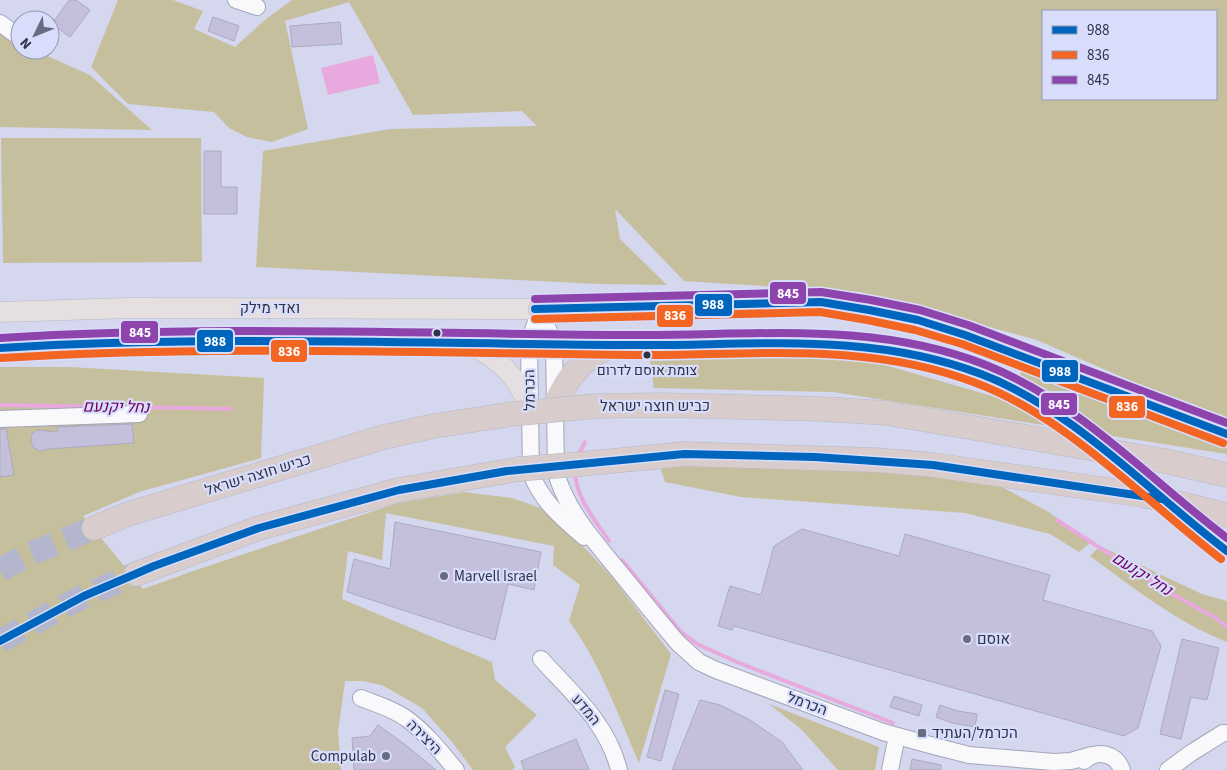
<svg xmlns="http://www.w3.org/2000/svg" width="1227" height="770" font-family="'Source Sans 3',Heebo,sans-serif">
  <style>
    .green { fill: #c6bf9e; fill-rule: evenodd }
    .water { fill: #e8aade }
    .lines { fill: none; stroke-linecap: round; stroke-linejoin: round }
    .stream { stroke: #e8aade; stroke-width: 4 }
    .building { fill: #c4c0db; stroke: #abaabd }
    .highway-tunnel { stroke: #b3b6cc; stroke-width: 24; stroke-dasharray: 24 12; stroke-linecap: butt }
    .minor-casing { stroke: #a3a6b8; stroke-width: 18 }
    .major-casing { stroke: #b7b9c5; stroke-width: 21 }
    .highway-casing { stroke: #b7b9c5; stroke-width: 25 }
    .minor { stroke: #f9f9fc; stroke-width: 16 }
    .major { stroke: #e5dfe0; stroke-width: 20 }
    .highway { stroke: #d8cccc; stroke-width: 24 }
    .highway-bridge-casing { stroke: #b7b9c5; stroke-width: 25; stroke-linecap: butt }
    .highway-bridge { stroke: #d8cccc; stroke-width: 24 }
    .bus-1-casing { stroke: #d8ddfc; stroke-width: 11 }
    .bus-2-casing { stroke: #d8ddfc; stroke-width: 11 }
    .bus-3-casing { stroke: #d8ddfc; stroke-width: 11 }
    .bus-1 { stroke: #0065bd; stroke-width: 8 }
    .bus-2 { stroke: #f26522; stroke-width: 8 }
    .bus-3 { stroke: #8e44ad; stroke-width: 8 }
    .bus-dot { fill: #2f3246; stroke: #d8ddfc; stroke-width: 2 }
    .poi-dot { fill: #696c81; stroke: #d8ddfc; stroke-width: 2 }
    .labels { text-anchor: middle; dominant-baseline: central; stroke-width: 4.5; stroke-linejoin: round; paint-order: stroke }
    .bus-label { font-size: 14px; fill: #2f3246; stroke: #d8ddfc }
    .street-label { font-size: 15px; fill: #2f3246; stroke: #d8ddfc }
    .poi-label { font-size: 15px; fill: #2f3246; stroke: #d8ddfc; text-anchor: start }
    .water-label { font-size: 16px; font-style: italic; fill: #6e005b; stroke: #d8ddfc }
    .line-badge { stroke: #d8ddfc; stroke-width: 2 }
    .badge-label { font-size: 14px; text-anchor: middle; font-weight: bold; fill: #fff }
  </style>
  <rect width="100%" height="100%" fill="#d4d7ee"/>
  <g class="green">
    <path d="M118,0H173L203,11L194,29L235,47L266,19L292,0H1227V423L1037,340L860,292L684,281L615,209L620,239L667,285L600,284L256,267L263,151L390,129L537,126L522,111L413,115L349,2L285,21L308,129L272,142L247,137L229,128L214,112L128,104L91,67ZM1043,11H1216V99H1043Z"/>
    <path d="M0,29L20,44V50H34L90,75L152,130L0,127Z"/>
    <path d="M1,138H201L202,262L3,263Z"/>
    <path d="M825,356L881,364L1013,402L1021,371L1227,442V454L833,392L654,388L650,361Z"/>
    <path d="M0,367H69L264,378L261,458L139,492L83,516L143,589L193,571L398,503L464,492L512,498L540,508L582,545L612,577L671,654L639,763C618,715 600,663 569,621L580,585L553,565L554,546L386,513L382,560L348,551L342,599L492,662L495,680L537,715L505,747L515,767L512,770H473L452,742L422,708L382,685L362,681H345L338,732L341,770H0Z"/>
    <path d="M659,464L901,472L1000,486L1049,512L1090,543L1079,552L1050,534L965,513L741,497L665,482Z"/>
    <path d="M1100,546L1202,594L1227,601V642C1177,622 1133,588 1090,556Z"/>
    <path d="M769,704L879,747L875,770H838L801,729Z"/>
  </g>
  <path class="water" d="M373,55L380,83L328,95L321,68Z"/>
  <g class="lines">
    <g class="stream">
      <path d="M0,405L114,407"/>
      <path d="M139,407L231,409"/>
      <path d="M578,456L585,442"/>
      <path d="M575,472C576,498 595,520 609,541"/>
      <path d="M1057,520L1165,590L1216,618L1227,627"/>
      <path d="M622,560L681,632L697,644L737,662L893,723"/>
    </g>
  </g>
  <g class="building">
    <path d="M69,0H76L90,10L70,37L52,24Z"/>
    <path d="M213,17L239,26L234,41L208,31Z"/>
    <path d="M340,22L342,44L292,47L290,26Z"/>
    <path d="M204,151H221V187H237V214H204Z"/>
    <path d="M132,424L134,443L49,449L40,451L34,448L31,441L32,434L38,430L57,432V427Z"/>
    <path d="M0,429H6L14,475L0,477Z"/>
    <path d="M395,522L541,552L534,590L508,584L495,640L347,592L354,559L390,569Z"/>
    <path d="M802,529L899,556L905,534L1050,575L1043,600L1152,631L1161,646L1138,728L1124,736L734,626L732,630L718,626L730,586L761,595L774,546Z"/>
    <path d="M1182,639L1219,648L1207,700L1191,697L1181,739L1160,734Z"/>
    <path d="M665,690L679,694L661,761L647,757Z"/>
    <path d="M894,696L922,705L919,716L890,707Z"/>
    <path d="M700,700L720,705L750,720L782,742L803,770H672Z"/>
    <path d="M940,705L958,711L977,714L975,727L952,723L936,717Z"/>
    <path d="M378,725L407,746L436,770H354L352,738L370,736Z"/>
    <path d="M576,739L589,770H524L521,761Z"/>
    <path d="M912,759L941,765V770H910Z"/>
  </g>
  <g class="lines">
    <g class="highway-tunnel">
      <path d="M997,381L1042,404L1094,442L1202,533L1227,551"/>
      <path d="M0,570L30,554L94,528"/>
      <path d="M0,641L84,596L136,574"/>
    </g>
    <g class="minor-casing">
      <g id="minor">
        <path d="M236,0L257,7"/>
        <path d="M0,23L15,34"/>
        <path d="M540,309L554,344L556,472C566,511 597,544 622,575C641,598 659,621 678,643L699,662L716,670L883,732L930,745L969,755L1054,762L1071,761L1092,755"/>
        <path d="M540,309L529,343L531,473C541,501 562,518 584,537"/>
        <path d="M0,419L139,414"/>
        <path d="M541,659C572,693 608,724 619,770"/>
        <path d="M361,698C376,704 394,709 407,719C426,733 441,752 456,770"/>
        <path d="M1084,761C1097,749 1116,753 1122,770"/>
        <path d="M890,770L897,736"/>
        <path d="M1168,770L1191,753L1223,733H1227"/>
      </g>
    </g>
    <g class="major-casing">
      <g id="major">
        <path d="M0,312L130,308L540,309"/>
        <path d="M468,344C500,359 518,376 530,410"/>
        <path d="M0,348L62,344L191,341L554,344"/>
      </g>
    </g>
    <g class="highway-casing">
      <g id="highway">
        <path d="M540,309L821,302L869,310L918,320L965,335L1227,434"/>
        <path d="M554,344C613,344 671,344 729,344C791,343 854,340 915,353C943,359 970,370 997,381"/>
        <path d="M555,406C566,378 585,355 614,345"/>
        <path d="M575,408L597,406L662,405L822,409L887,413L1165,461L1227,475"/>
        <path d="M581,464L684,454L876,460L933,465L1143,495L1227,515"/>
        <path d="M94,528L128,514L384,437L434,426L512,414"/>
        <path d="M136,574L259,528L399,490L519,469"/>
      </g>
    </g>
    <use href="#minor" class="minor"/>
    <use href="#major" class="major"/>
    <use href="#highway" class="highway"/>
    <g class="highway-bridge-casing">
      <g id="highway-bridge">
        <path d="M512,414L575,408"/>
        <path d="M519,469L581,464"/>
      </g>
    </g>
    <use href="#highway-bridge" class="highway-bridge"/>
    <g class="bus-1-casing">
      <g id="bus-1">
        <path d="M535,309L821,302L869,310L918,320L965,335L1227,434"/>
        <path d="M0,348C211,335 423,344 635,345C752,346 869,331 981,374C1073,409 1149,492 1227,551"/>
        <path d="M0,641L84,596L154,566L259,528L399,490L507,471L684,454L815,457L933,465L1162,499"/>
      </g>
    </g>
    <g class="bus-2-casing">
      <g id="bus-2">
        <path d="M535,319L820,312L867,320L915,330L962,344L1223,443"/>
        <path d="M1,358C211,345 422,353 632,355C748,356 865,340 976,383C1067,417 1144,500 1221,559"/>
      </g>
    </g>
    <g class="bus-3-casing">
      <g id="bus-3">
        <path d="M535,299L821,292L871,300L920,310L968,325L1227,423"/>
        <path d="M0,338C211,325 423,334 634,335C754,336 872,320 986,365C1079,402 1149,479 1227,538"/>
      </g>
    </g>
    <use href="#bus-1" class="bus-1"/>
    <use href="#bus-2" class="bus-2"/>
    <use href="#bus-3" class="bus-3"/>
  </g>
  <g class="bus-dot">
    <circle cx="437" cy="333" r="4.5"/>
    <circle cx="647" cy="355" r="4.5"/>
  </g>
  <g class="poi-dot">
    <circle cx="444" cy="576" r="5"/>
    <circle cx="967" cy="639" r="5"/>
    <rect x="917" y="728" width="10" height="10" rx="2.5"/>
    <circle cx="386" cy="756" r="5"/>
  </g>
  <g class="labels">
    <g class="bus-label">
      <text x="647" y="371">צומת אוסם לדרום</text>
    </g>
    <g class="street-label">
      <text x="270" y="308">ואדי מילק</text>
      <text transform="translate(530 390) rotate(-91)">הכרמל</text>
      <text x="655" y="406">כביש חוצה ישראל</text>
      <text transform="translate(258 475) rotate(-17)">כביש חוצה ישראל</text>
      <text transform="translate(807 704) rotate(20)">הכרמל</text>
      <text transform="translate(586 710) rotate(50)">המדע</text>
      <text transform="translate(424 737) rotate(45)">היצירה</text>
    </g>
    <g class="poi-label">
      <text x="454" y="576">Marvell Israel</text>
      <text x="977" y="639">אוסם</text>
      <text x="932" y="733">הכרמל/העתיד</text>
      <text x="376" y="756" text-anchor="end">Compulab</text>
    </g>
    <g class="water-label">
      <text transform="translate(116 407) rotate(1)">נחל יקנעם</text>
      <text transform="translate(1142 574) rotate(32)">נחל יקנעם</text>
    </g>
  </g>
  <g class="line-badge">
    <rect x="769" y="281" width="38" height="24" rx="5" fill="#8e44ad"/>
    <rect x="694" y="293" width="39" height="24" rx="5" fill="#0065bd"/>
    <rect x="656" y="304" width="38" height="24" rx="5" fill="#f26522"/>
    <rect x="120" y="320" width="39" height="24" rx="5" fill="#8e44ad"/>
    <rect x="196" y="329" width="38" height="24" rx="5" fill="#0065bd"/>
    <rect x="270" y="339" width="38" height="24" rx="5" fill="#f26522"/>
    <rect x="1041" y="359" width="38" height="24" rx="5" fill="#0065bd"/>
    <rect x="1040" y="392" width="38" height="24" rx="5" fill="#8e44ad"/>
    <rect x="1108" y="395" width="38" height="24" rx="5" fill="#f26522"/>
  </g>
  <g class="badge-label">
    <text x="788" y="298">845</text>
    <text x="713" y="309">988</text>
    <text x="675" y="320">836</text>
    <text x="140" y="337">845</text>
    <text x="215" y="346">988</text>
    <text x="289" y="356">836</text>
    <text x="1060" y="376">988</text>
    <text x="1059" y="409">845</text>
    <text x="1127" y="411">836</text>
  </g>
  <rect x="1042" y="10" width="175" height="90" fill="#d8ddfc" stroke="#9499b3"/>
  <rect x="1052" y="26" width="25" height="8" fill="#0065bd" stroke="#9499b3"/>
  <text x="1087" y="35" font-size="15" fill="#2f3246">988</text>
  <rect x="1052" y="51" width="25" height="8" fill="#f26522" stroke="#9499b3"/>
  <text x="1087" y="60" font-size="15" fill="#2f3246">836</text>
  <rect x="1052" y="76" width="25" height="8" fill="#8e44ad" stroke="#9499b3"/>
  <text x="1087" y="85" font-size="15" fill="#2f3246">845</text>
  <g transform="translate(35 35) rotate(227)"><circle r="24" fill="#d8ddfc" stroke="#9499b3"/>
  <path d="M0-4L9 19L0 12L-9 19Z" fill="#696c81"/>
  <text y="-8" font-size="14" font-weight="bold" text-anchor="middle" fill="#2f3246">N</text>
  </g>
</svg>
